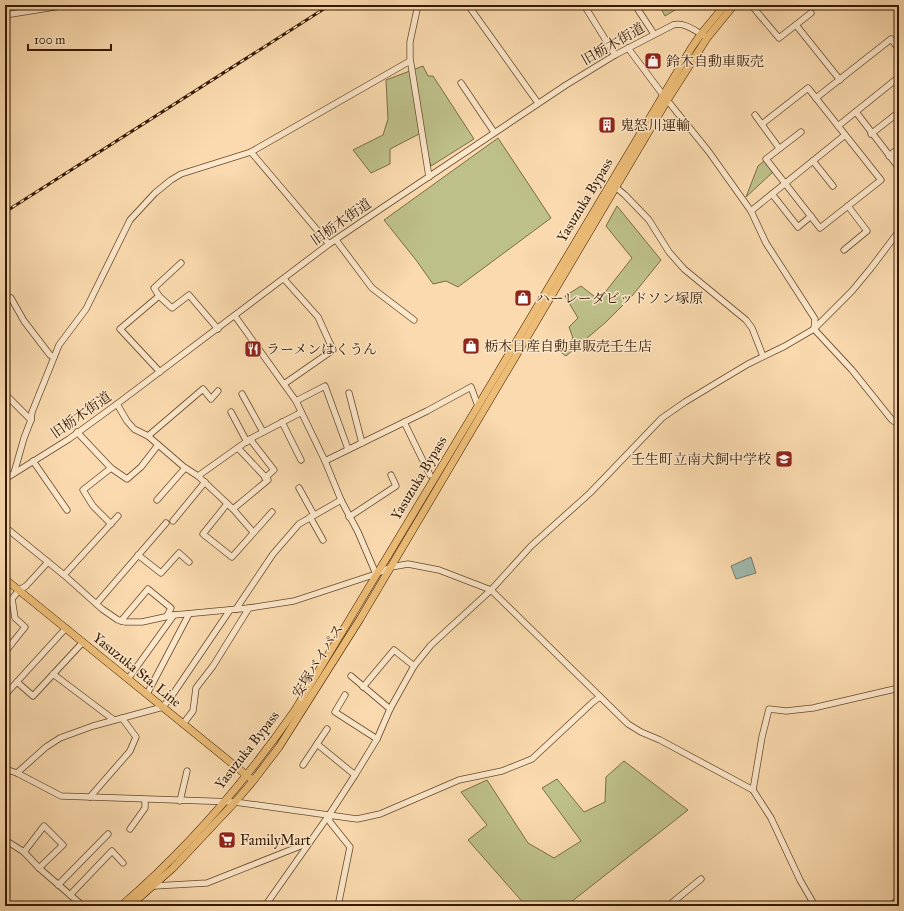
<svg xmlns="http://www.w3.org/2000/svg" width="904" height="911" font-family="'IM FELL Great Primer','Noto Serif JP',serif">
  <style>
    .green { fill: #bec08a; stroke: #7a6c46 }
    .water { fill: #9fbab0; stroke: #757a6a }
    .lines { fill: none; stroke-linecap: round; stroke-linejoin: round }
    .stream { stroke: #757a6a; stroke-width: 1.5 }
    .minor-casing { stroke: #67492c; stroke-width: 7 }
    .major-casing { stroke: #361901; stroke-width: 8 }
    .minor { stroke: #fce7ca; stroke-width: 5.5 }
    .major { stroke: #edbd77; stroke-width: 7 }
    .rail-casing { stroke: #361901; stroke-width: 3 }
    .rail { stroke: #fce7ca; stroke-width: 1.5; stroke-dasharray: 4.5; stroke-linecap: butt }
    .labels { text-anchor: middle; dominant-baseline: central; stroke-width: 3; stroke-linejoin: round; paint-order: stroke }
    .street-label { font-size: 14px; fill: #361901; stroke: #fce7ca }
    .poi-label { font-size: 14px; fill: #361901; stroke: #fce7ca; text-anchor: start }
  </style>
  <rect width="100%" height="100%" fill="#fadaae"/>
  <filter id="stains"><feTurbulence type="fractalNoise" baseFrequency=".005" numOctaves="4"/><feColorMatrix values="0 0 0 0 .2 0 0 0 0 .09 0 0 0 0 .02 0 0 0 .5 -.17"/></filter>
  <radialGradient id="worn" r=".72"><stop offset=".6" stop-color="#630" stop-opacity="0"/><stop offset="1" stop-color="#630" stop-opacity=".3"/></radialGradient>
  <g class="green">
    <path d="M659,5H683L665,16Z"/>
    <path d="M423,66L428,76H433L474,139L431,166L421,133L390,149V164L371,173L353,150L383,135L388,119L386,80Z"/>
    <path d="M498,138L551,218L458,287L446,281L433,284L416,260L384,220Z"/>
    <path d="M764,161L773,172L746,197L758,166Z"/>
    <path d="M617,206L661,260L632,296L606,322L566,356L559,351L573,338L569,327L578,318L565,296L581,286L599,300L632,258L606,226Z"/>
    <path d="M624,761L688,810L566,906H526L468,840L487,825L461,792L487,780L528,843L554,858L581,841L542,788L557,779L584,812L605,802L606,777Z"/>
  </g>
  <path class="water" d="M751,557L756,573L736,579L731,566Z"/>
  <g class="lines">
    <path class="stream" d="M883,906L899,897"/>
    <g class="minor-casing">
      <g id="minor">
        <path d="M418,5L410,42V58L429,177"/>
        <path d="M468,5L538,103"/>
        <path d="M584,5L615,55"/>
        <path d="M635,5L654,34"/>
        <path d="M751,5L779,38L811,13"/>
        <path d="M5,15L67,5"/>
        <path d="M796,25L840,80"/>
        <path d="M628,48L663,95L709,152L751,211L766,243L815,319L814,329L852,370L892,420L899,425"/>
        <path d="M461,83L494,132"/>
        <path d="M816,98L891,39L899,49"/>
        <path d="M856,112L899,168"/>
        <path d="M755,115L779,148"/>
        <path d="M762,124L808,88L881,180L820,228L766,159L801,132"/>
        <path d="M838,126L899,77"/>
        <path d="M871,134L899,112"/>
        <path d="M251,152L329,244"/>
        <path d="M889,156L899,148"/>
        <path d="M813,161L833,186"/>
        <path d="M613,185L625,195L649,220L669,252L684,269L746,320L752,328L763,356"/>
        <path d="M772,194L798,227L811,216"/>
        <path d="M751,211L845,135"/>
        <path d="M336,240L372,288L414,320"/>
        <path d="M844,250L867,231L848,206"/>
        <path d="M284,279L318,317L333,350L284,384"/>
        <path d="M159,296L172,308L189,295L218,329"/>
        <path d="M11,298L24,321L50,355L54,357"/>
        <path d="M235,316L296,401L325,461L341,500L358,532L376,574"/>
        <path d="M160,372L120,329L159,296L154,288L181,263"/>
        <path d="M349,393L362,443"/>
        <path d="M5,394L31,420"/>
        <path d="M242,394L263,432"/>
        <path d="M296,401L325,386L348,449"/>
        <path d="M117,404L127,421L134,429L148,436L184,467L198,476L250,439L300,413"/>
        <path d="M231,412L247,442"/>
        <path d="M282,422L301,460"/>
        <path d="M404,422L430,475"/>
        <path d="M77,432L111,468L127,479L141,467L158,445"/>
        <path d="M148,436L203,389L211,399L218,391"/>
        <path d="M250,439L274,470L265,478"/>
        <path d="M33,461L67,510"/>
        <path d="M325,461L427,411L471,387L478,406"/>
        <path d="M111,468L83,490L93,506L111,524"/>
        <path d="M14,473L24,438L31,420L32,412L59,345L86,309L130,220L155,193L171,180L181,174L251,152L410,61"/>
        <path d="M198,476L233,509L253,532"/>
        <path d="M5,479L69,439L117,404L329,244L379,210L566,85L615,55L673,25C684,22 694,30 703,35"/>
        <path d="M299,488L314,515"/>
        <path d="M157,500L185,468"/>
        <path d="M227,504L203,534L232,557L272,512"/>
        <path d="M233,509L268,480L238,448"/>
        <path d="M310,517L323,540"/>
        <path d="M349,517L396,486L391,475"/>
        <path d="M173,521L205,482"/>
        <path d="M5,527L64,575L102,609L118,620L125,622H142L174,615L249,608L213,666L196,688L193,711L183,724"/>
        <path d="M138,555L161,573L179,553L189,562"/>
        <path d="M64,575L118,516"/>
        <path d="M97,603L166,523"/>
        <path d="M249,608L294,601L376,574L391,567L408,564L439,570L491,590L628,724L641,732L660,740L753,790L771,818L800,880L815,906"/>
        <path d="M236,609L273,554L299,524L341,500"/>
        <path d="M121,621L148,589L171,608L167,616"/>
        <path d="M5,652L25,627L15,618L12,599L19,590L26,586L48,562"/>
        <path d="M53,674L114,720"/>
        <path d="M351,676L390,709"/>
        <path d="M128,679L174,615"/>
        <path d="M17,682L33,696L83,642"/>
        <path d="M363,687L394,650L414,666"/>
        <path d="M147,694L189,614"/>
        <path d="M5,695L66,628"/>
        <path d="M345,695L335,712L377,739"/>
        <path d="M317,744L355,775"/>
        <path d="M303,765L327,729"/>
        <path d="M5,769L17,773L61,796L235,802L357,819L380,814L459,780L502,771L532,759L593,702L600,697"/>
        <path d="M17,773L46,747L60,738L93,726L163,707L173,694L230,610"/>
        <path d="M753,790L762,737L769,709L786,711L813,708L899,688"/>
        <path d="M90,797L130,751L136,737L122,718"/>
        <path d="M180,801L187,771"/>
        <path d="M329,815L330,822L350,847L338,906"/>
        <path d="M130,829L145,808V800"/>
        <path d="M5,840L24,852L39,868L83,906"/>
        <path d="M24,852L44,826L63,845L39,868"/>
        <path d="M58,885L108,834"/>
        <path d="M154,886L207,883L308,843"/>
        <path d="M70,895L112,851L123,863"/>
        <path d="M265,906L329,815L355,775L377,739L390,709L414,666L431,645L491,590L531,546L590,493L662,418L685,402L718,382L748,364L785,346L814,329L852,291L871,268L899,231"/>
        <path d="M668,906L701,879"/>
      </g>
    </g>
    <g class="major-casing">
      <g id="major">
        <path d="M5,579L250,778"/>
        <path d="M121,906C187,849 245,782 295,710L478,406L692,47L701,34L725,5"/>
        <path d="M130,906L173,868L235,802L253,781L279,747L360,619L668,99L707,38L734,5"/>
      </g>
    </g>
    <use href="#minor" class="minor"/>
    <use href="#major" class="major"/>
    <g class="rail-casing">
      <path id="rail" d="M5,212L330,5"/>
    </g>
    <use href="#rail" class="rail"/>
  </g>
  <defs>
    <g id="shop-square" transform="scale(0.9)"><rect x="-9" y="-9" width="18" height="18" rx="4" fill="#8f2418" stroke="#fce7ca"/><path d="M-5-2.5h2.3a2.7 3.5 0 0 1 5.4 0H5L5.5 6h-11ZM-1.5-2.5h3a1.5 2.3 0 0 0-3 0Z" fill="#fff"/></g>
    <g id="building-square" transform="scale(0.9)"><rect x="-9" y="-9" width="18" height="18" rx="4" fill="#8f2418" stroke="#fce7ca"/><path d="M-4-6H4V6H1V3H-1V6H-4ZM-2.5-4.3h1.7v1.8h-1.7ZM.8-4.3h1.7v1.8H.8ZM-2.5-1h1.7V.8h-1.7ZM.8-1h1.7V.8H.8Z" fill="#fff"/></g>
    <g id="restaurant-square" transform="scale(0.9)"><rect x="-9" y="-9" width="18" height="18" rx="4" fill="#8f2418" stroke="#fce7ca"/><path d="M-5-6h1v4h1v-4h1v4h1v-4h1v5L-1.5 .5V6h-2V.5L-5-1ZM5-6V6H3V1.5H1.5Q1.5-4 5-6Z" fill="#fff"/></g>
    <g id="school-square" transform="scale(0.9)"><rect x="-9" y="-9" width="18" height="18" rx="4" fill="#8f2418" stroke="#fce7ca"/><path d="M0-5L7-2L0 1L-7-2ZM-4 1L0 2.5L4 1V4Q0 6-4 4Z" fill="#fff"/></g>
    <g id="supermarket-square" transform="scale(0.9)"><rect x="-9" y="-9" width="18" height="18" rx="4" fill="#8f2418" stroke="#fce7ca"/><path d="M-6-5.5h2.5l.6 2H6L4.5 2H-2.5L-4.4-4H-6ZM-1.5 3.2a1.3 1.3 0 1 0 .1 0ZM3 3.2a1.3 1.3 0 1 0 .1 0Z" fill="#fff"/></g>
  </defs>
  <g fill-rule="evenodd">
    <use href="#shop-square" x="653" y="61"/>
    <use href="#building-square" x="607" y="125"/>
    <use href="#shop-square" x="523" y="298"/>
    <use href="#shop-square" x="471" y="346"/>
    <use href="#restaurant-square" x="253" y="349"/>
    <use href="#school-square" x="784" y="459"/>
    <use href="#supermarket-square" x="227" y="840"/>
  </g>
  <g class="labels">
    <g class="street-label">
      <text transform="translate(613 44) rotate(-30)">旧栃木街道</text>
      <text transform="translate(585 200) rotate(-59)">Yasuzuka Bypass</text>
      <text transform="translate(341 222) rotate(-35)">旧栃木街道</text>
      <text transform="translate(81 415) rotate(-35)">旧栃木街道</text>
      <text transform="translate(419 478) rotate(-59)">Yasuzuka Bypass</text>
      <text transform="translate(318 661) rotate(-58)">安塚バイパス</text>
      <text transform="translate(137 670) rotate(39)">Yasuzuka Sta. Line</text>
      <text transform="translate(247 750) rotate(-52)">Yasuzuka Bypass</text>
    </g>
    <g class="poi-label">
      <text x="666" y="61">鈴木自動車販売</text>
      <text x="620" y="125">鬼怒川運輸</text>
      <text x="536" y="298">ハーレーダビッドソン塚原</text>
      <text x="484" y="346">栃木日産自動車販売壬生店</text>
      <text x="266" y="349">ラーメンはくうん</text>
      <text x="771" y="459" text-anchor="end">壬生町立南犬飼中学校</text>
      <text x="240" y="840">FamilyMart</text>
    </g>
  </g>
  <rect width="904" height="911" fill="none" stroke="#fadaae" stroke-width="20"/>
  <rect x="6" y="6" width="892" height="899" fill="none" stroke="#361901" stroke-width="2"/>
  <rect x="10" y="10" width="884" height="891" fill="none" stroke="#361901"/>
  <path d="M28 44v6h83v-6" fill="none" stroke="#361901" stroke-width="2"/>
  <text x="34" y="44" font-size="12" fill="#361901" stroke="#fce7ca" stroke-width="3" paint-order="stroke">100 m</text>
  <rect width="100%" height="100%" filter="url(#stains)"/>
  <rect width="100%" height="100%" fill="url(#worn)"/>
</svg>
